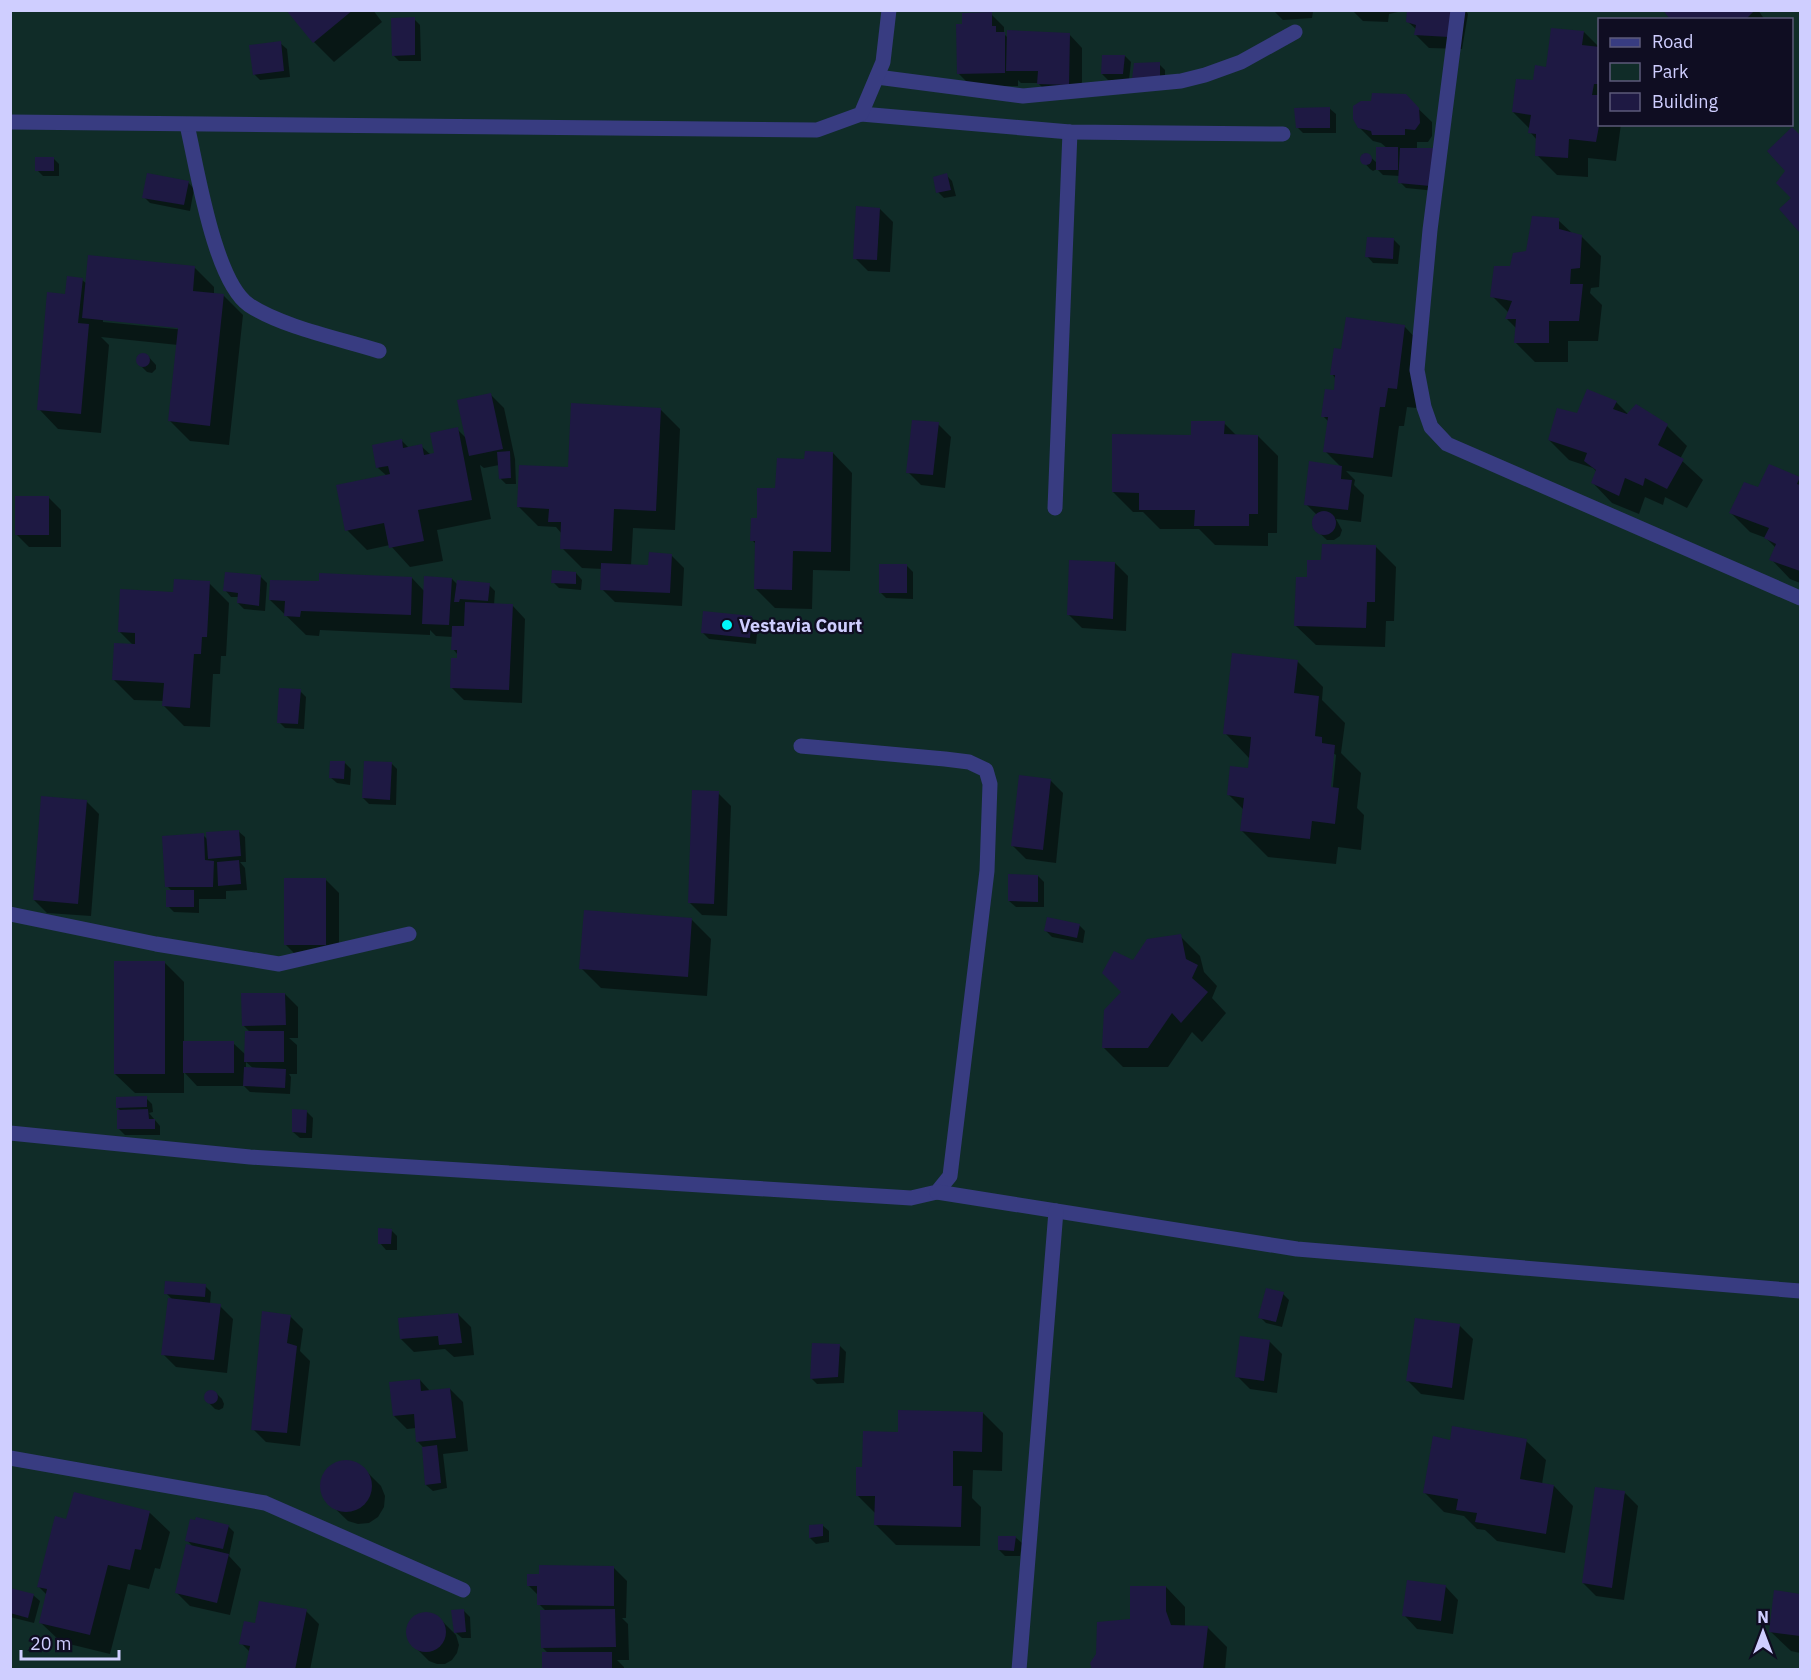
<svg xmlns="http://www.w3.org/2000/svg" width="1811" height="1680" font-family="'IBM Plex Sans',sans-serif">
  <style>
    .green { fill: #102c28; fill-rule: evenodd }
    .shadow { fill: #0007; fill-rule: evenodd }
    .building { fill: #1e1943 }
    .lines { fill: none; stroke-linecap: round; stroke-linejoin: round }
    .service { stroke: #383c81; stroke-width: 15 }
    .minor { stroke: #383c81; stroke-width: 15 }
    .poi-dot { fill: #00f7f9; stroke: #0f0d22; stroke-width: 2 }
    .labels { text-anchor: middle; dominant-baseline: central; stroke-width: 4.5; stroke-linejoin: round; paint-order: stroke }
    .poi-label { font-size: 18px; font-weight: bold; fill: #cfceff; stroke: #0f0d22; text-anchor: start }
  </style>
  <rect width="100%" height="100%" fill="#0f0d22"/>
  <path class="green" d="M11,11H1800V1669H11ZM1600,20H1792V124H1600Z"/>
  <g class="shadow">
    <path d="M290,10H373L382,22L334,62L314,42L289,11Z"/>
    <path d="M1273,10H1316L1313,12L1312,18L1283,20Z"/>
    <path d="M1352,10H1407L1389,14L1388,22L1363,21Z"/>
    <path d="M1465,10L1468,14L1462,49L1429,48L1416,35L1417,30L1407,21Z"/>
    <path d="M1665,10H1758L1765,20H1669L1671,18Z"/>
    <path d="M991,14L1004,27V34L1008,38L1069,34L1082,48V98L1052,97L1038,83H1021L1018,80V86H971L958,73Z"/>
    <path d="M414,19L420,25L421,61H399L393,55Z"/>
    <path d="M1584,32L1600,48V124H1621L1616,161L1588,158V177L1557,175L1537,155V140L1530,132V129L1513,112L1534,82Z"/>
    <path d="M280,43L287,49L290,77L260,80L254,74Z"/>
    <path d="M1125,56L1131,62L1129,80H1108L1102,74Z"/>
    <path d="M1159,64L1165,70V83L1134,78Z"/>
    <path d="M1405,96L1432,122V136L1428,142H1417V150L1436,191L1406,188L1400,182V176L1383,175L1377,169L1373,171L1370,169L1361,159L1362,155L1366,153L1377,163L1388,149L1381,143L1373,141L1360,128Z"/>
    <path d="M1329,108L1336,114V133H1303L1297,127Z"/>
    <path d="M1792,129L1800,137V230L1781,209L1793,198L1787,171Z"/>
    <path d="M53,158L59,164V176H43L37,170Z"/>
    <path d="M946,175L952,181L956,196L944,198L938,192Z"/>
    <path d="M188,182L194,189L190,211L150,203L144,197Z"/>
    <path d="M880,209L893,222L890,272L868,271L855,258Z"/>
    <path d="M1558,220L1573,234L1581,236L1601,256L1599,287L1591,288L1590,293L1602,305L1598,341H1568V362H1535L1515,342L1517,329L1507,319L1509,313L1492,296L1511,267Z"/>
    <path d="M1394,240L1400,246L1398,264L1373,263L1367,256Z"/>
    <path d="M195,268L214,287V294L223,295L243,315L229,445L190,441L170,421L178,345L101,337L109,345L101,433L58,429L39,409L67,295L82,280L87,284ZM103,319L186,327V330L103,322Z"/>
    <path d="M1405,327L1424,347L1416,408L1407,407L1404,426H1399L1392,477L1346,471L1355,480L1354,485L1364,495L1361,522L1336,519L1342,530L1340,536L1334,540H1327L1315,529L1312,523L1317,515L1306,504L1341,467L1325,451L1329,422L1323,416L1335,391L1336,379L1332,374L1343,351Z"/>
    <path d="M141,354H146L156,365V369L152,373L147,372L137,362V357Z"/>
    <path d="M491,395L504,408L515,459L516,484H506L500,478L499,465L484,468L480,465L491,519L437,530L443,561L410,567L390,545L367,550L347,530L387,476L378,468L401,440L409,448L421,446L431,455L436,454L457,429L467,439Z"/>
    <path d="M1616,402L1629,415L1636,406L1667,426L1687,446L1680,459L1703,480L1687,508L1665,497L1663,505L1645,497L1639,514L1612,503L1593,483L1597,472L1593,468L1569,460L1549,440L1577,414Z"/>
    <path d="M660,409L680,429L675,530L633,528L631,566L649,567L671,555L684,568L682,606L615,602L602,589L603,569L582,568L562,548V534L556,527L538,526L518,506L569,469Z"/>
    <path d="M1224,423L1237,436H1258L1278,456L1277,533H1268V546L1215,545L1199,529H1160L1143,512H1133L1113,492Z"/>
    <path d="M938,424L951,437L945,488L921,485L908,472Z"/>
    <path d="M833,453L852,473L850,571L813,570L812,609L775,608L755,588L756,544L752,540L777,490L806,461Z"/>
    <path d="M1799,478L1800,479V583L1790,579L1771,559L1776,548L1766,538L1750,532L1731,513L1759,489Z"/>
    <path d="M48,497L61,510V547H29L16,534Z"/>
    <path d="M1376,547L1396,567L1394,621H1386L1385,647L1316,645L1296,626L1309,579L1323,561Z"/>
    <path d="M1115,563L1128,576L1126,631L1082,628L1069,615Z"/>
    <path d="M907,566L913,572V599L886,598L880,592Z"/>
    <path d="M576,573L582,580L581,590L559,588L553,582Z"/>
    <path d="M261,577L267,583L265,611L244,609L238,603L239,597H231L225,590Z"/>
    <path d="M412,578L425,592L452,579L458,585H489L495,591L494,605H512L525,619L522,703L464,700L451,687L458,655L453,649V637L436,636L430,630V635L320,630L319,636L306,635L270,600L320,583Z"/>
    <path d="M209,583L229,603L226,656H221L220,674H213L210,727L184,726L164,706V701L134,700L114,680L134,646L119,631L175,594Z"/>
    <path d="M752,618L758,624L756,644L709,639L703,633Z"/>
    <path d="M1297,661L1323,687L1322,700L1345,723L1341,753L1361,773L1357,808L1364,815L1361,850L1338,847L1336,864L1268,857L1242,831L1244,810L1229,795L1249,770L1250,759L1225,733ZM1333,753L1336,755L1332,795H1329Z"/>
    <path d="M300,691L306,697L304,729L285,728L279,722Z"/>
    <path d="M345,763L351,769L350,785L337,783L330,777Z"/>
    <path d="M391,763L397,769L396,805L369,804L363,798Z"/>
    <path d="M1050,780L1063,793L1056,863L1026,859L1013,846Z"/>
    <path d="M718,793L731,806L727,916L702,915L689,902Z"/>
    <path d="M86,801L99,814L91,916L47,913L34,900Z"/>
    <path d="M238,831L245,837L246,862H240L245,868L247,890L226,891V899H199V913L174,912L168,906L172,891L167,886L203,835L208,840Z"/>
    <path d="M1038,876L1044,882V907H1016L1009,901Z"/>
    <path d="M326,880L339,893V957H298L285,944Z"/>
    <path d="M691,919L711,939L707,996L601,988L581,968Z"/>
    <path d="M1079,925L1085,931L1083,943L1052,937L1046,931Z"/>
    <path d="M1180,936L1200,956L1204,972L1217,986L1212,998L1226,1013L1202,1042L1192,1032L1168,1067H1123L1103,1047L1123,992Z"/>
    <path d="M164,962L184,982V1043H233L246,1055L250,1032L243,1025L285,994L298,1007V1038H289L297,1045V1074H289L291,1077L290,1094L250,1092L244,1086H197L184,1072V1093H135L115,1074ZM246,1062L254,1069H246Z"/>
    <path d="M146,1098L152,1104L153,1112L149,1113L160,1126V1135H125L119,1129L121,1111L118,1108Z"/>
    <path d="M306,1111L313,1118L312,1138H300L293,1132Z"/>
    <path d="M391,1230L397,1236V1250H386L380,1243Z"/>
    <path d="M205,1286L211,1292L210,1304L220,1306L233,1319L227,1373L176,1367L163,1354L173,1300L166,1293Z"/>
    <path d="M1283,1294L1289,1300L1282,1327L1266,1323L1260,1317Z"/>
    <path d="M458,1314L471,1327L474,1355L454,1357L445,1349L414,1352L401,1339Z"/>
    <path d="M290,1316L303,1329L300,1351L310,1361L300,1446L266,1442L253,1429Z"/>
    <path d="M1460,1326L1473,1339L1464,1400L1421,1394L1408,1381Z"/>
    <path d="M1269,1341L1282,1354L1277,1393L1250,1389L1237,1376Z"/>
    <path d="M840,1346L846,1352L844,1383L817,1384L811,1378Z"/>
    <path d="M420,1380L430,1391L450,1389L463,1402L468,1451L443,1454L447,1488L433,1491L426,1485L424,1448L418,1442L416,1428L407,1429L394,1416Z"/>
    <path d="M211,1391L216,1393L222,1399L224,1404L223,1408L219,1410L215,1409L208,1402L206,1397L207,1393Z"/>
    <path d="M983,1413L1003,1433L1002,1471L973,1470L972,1498L981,1507L980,1546L896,1545L876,1525V1514L857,1495L864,1468Z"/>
    <path d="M1526,1441L1546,1460L1542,1484L1554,1486L1573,1506L1565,1553L1497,1541L1485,1530L1477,1529L1464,1516L1444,1512L1424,1492Z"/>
    <path d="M348,1461L359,1464L381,1486L385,1496L384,1507L378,1517L369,1523L358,1524L348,1521L326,1500L322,1489L323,1478L328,1469L337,1463Z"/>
    <path d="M1625,1493L1638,1506L1624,1600L1596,1596L1583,1583Z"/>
    <path d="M75,1494L150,1513L170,1532L160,1569L155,1568L149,1589L128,1584L110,1654L61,1642L41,1623L47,1595L39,1587L68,1521Z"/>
    <path d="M822,1525L829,1531V1542L816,1544L810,1538Z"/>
    <path d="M228,1526L234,1532L229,1556L241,1569L230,1615L190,1606L177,1593L194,1548L187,1540Z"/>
    <path d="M1015,1537L1022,1543L1020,1556H1005L999,1550Z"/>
    <path d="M614,1568L627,1581L626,1618H622L628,1624L629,1660H617L624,1667V1670H544L548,1653L542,1647L546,1611L539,1604V1596L528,1585Z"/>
    <path d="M1445,1586L1458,1600L1453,1634L1417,1629L1404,1615Z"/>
    <path d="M1166,1587L1185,1607V1627H1207L1227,1647L1225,1670H1094L1131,1620Z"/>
    <path d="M10,1590L33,1595L40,1601L34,1623L10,1617Z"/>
    <path d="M1776,1592L1800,1596V1653L1791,1651L1771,1632Z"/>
    <path d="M306,1611L319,1624L310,1670H247L250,1652L241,1643L256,1625Z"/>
    <path d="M464,1611L470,1617L471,1638H462L455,1632Z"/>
    <path d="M429,1613L437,1616L456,1635L459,1645L457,1653L452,1660L445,1664H437L429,1661L409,1641L407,1633L408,1625L413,1618L421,1614Z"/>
  </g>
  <g class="building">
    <path d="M286,10H353L313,43Z"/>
    <path d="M1407,10H1454L1449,37L1414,35L1416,25L1406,22Z"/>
    <path d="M1663,10H1755L1745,20H1668L1669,18Z"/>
    <path d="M992,12V26H996V32H1005V73L957,74L956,24H962V13Z"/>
    <path d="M415,17V55L392,56L391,18Z"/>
    <path d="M1551,28L1584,31L1582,45L1600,47V84H1594L1592,95H1600V121L1596,142L1569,139L1568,158L1535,156L1536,134L1528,133L1531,115L1512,112L1516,79L1533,80L1535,65L1546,67Z"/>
    <path d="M1007,30L1070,33L1069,85L1037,84L1038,71H1006Z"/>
    <path d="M281,41L284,71L253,75L249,45Z"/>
    <path d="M1102,55H1125L1123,74H1101Z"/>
    <path d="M1160,62V77L1132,79L1134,63Z"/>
    <path d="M1372,93L1406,94L1419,108L1420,123L1415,130L1405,129V135H1372L1371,131L1358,128L1353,119V106L1361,101H1371Z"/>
    <path d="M1330,107V128H1296L1294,108Z"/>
    <path d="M1792,127L1800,135V233L1779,209L1791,198L1776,183L1785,171L1767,151Z"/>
    <rect x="1376" y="147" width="22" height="23"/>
    <path d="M1400,148H1434L1430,186L1398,183Z"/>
    <circle cx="1366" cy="159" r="6"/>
    <rect x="35" y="157" width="19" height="14"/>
    <path d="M147,173L189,181L184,205L142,198Z"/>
    <path d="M947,173L951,190L936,193L933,177Z"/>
    <path d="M856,206L880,208L877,260L853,259Z"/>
    <path d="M1532,216L1559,218V229L1582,235L1580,268L1571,269L1570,284H1583L1579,321H1549V343H1514L1516,319H1505L1512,301L1490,297L1494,266H1510L1513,253L1526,251Z"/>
    <path d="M1367,237L1394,238L1393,259L1365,257Z"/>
    <path d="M88,255L195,266L193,291L224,294L210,426L168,421L178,328L82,318Z"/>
    <path d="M67,276L83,278L78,323L89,324L81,414L37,410L47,292L65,294Z"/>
    <path d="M1346,317L1405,325L1397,389L1388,388L1385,407H1380L1373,458L1323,452L1328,417H1321L1325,389L1334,390L1335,375H1330L1334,348L1341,349Z"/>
    <circle cx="143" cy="360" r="7"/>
    <path d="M1587,389L1617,401L1613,409L1627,414L1636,404L1668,424L1658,445L1684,459L1667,489L1645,478L1643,486L1625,478L1619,496L1591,483L1596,470L1584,461L1587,453L1548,440L1557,408L1577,413Z"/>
    <path d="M491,393L503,449L469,456L457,400Z"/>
    <path d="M571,403L661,408L656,511L614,509L612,551L560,549L561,522H548L549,509L517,507L519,465L568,467Z"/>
    <path d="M912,420L939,422L933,475L906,473Z"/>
    <path d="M1191,421H1225L1224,434L1258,435V514H1249V526H1194L1195,510H1139V493L1112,492V434L1191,435Z"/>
    <path d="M458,427L472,500L418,510L424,541L389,548L384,523L345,531L336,485L390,474L388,466L376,468L372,445L402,439L403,448L422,444L424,455L434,453L430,433Z"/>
    <path d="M510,451L511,478L499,479L497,452Z"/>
    <path d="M805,451L833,452L831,552L793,551L792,590L754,589L755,541H750L751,518H757V488H775L777,458L804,459Z"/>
    <path d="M1309,461L1342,466L1341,479L1352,480L1348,510L1304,505Z"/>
    <path d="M1769,464L1800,477L1797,484L1800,485V571L1769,560L1776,544L1764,538L1769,528L1729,513L1744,482L1758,487Z"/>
    <rect x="15" y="496" width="34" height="39"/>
    <circle cx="1324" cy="523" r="12"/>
    <path d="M1322,544L1376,545L1375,602H1367L1366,628L1294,626L1296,577H1307V560H1321Z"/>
    <path d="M649,552L672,554L670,593L600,590L601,563L648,565Z"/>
    <path d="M1069,560L1115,562L1113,619L1067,615Z"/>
    <rect x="879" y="564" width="28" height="29"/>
    <path d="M552,570L576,572V584L551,583Z"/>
    <path d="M225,572L261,575L259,606L237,603L238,593L223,591Z"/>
    <path d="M319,573L412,577L411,615L301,611L300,617L284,616L285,601L269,600L270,580L319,581Z"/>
    <path d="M424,576L452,578L449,625L422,624Z"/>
    <path d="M174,579L210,581L207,637H202L201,654H194L190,708L162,706L164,683L112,680L114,643L135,644V633L118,632L120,589L173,592Z"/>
    <path d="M457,580L490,583L488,601L460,599L459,602H454Z"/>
    <path d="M465,602L513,604L509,690L450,688L451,658H457V650H451L452,626H464Z"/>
    <path d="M703,611L752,616L750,638L701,633Z"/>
    <path d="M1232,653L1298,660L1294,693L1319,696L1315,736L1322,737V743L1335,745L1331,787L1339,788L1335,824L1312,821L1310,839L1240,831L1244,798L1227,795L1230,766L1248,768L1251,737L1223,734Z"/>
    <path d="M279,688L301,689L298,724L277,723Z"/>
    <path d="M330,761H345L344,779L329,778Z"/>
    <path d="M364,761L392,762L390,800L362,798Z"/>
    <path d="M1019,775L1051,779L1043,850L1011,846Z"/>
    <path d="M692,790L719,791L714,904L688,903Z"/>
    <path d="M41,796L87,800L78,904L33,900Z"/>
    <path d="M239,830L241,856L208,859L206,832Z"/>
    <path d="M204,833L205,860L214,861L213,887H165L162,836Z"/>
    <path d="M239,860L241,884L218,886L217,862Z"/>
    <path d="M1008,874L1038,875V902L1008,901Z"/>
    <rect x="284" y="878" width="42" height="67"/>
    <rect x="166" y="890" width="28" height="17"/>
    <path d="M584,910L692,918L688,977L579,969Z"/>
    <path d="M1047,917L1080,924L1077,938L1044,931Z"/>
    <path d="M1181,934L1186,959L1198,965L1192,978L1208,992L1181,1023L1172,1013L1148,1048H1102L1104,1010L1121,992L1102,973L1114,951L1133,960L1147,939Z"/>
    <rect x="114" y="961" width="51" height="113"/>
    <path d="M241,993H285L286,1025L242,1026Z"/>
    <path d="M245,1031H284V1062H244Z"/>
    <rect x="183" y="1041" width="51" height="32"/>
    <path d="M244,1067L286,1069L285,1088L243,1086Z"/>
    <path d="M147,1096V1107L116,1108V1097Z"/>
    <path d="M148,1109L149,1119H155V1129H117V1110Z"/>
    <path d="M292,1109L307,1110L306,1133L292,1132Z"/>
    <path d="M378,1228L392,1229L391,1244H378Z"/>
    <path d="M165,1281L206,1284L205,1297L164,1294Z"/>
    <path d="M1266,1288L1284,1292L1276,1322L1258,1318Z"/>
    <path d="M168,1298L221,1304L214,1360L161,1355Z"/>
    <path d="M262,1311L291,1315L287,1343L297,1346L287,1433L251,1430Z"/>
    <path d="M458,1313L462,1343L439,1345L438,1336L400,1339L398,1318Z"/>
    <path d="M1415,1318L1460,1324L1452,1388L1406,1381Z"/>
    <path d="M1240,1336L1270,1340L1264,1381L1235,1377Z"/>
    <path d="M812,1343L840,1344L838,1377L810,1379Z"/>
    <path d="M420,1379L421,1391L450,1388L456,1438L416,1442L414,1414L393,1416L389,1382Z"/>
    <circle cx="211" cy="1397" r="7"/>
    <path d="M898,1410L983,1412L982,1452L953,1451V1486H962L961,1527L874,1525L875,1496H856V1467H862L863,1431L898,1432Z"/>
    <path d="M1452,1426L1527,1439L1520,1479L1554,1485L1546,1534L1475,1522L1477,1513L1456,1510L1458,1499L1423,1493L1433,1436L1450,1440Z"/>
    <path d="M437,1445L441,1483L425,1485L422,1447Z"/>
    <circle cx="346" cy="1486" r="26"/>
    <path d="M1595,1487L1625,1491L1612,1588L1582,1583Z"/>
    <path d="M74,1492L150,1511L141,1550L135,1549L130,1570L108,1565L90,1635L39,1623L47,1589L37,1587L55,1516L66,1519Z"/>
    <path d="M196,1517L229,1525L223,1549L185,1541L190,1519L195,1520Z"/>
    <path d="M823,1524V1536L809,1538V1525Z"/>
    <path d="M998,1536H1016L1014,1551L998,1550Z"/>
    <path d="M186,1544L229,1554L217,1603L175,1593Z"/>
    <path d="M539,1565L614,1566V1606L537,1605V1586H527V1574H539Z"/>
    <path d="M1407,1580L1446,1585L1441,1621L1402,1616Z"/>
    <path d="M1130,1586H1166V1611L1171,1625L1208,1626L1203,1670H1092L1090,1663L1096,1654L1097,1622L1130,1619Z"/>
    <path d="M10,1588L34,1594L28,1618L10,1613Z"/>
    <path d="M1774,1590L1800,1594V1636L1769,1632Z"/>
    <path d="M259,1601L307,1609L295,1670H245L250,1646L239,1644L244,1621L255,1623Z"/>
    <path d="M464,1609L466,1632L454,1633L451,1610Z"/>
    <path d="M615,1609L616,1647L541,1648L540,1610Z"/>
    <circle cx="426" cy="1632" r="20"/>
    <rect x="542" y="1652" width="70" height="18"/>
  </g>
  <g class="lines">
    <g class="service">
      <path d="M877,77L1023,96L1181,81L1205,75L1241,62L1295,32"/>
      <path d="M187,125C197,167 214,281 249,305C282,327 341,339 379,351"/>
      <path d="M1055,508L1070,132"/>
    </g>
    <g class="minor">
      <path d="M1458,10L1430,230L1417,370L1424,407L1431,427L1447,444L1800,598"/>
      <path d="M861,114L1070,132L1283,134"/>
      <path d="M10,122L817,130L861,114L883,62L889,10"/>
      <path d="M10,914L156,944L279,964L409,934"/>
      <path d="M10,1133L250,1157L911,1198L937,1192L950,1176L987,871L990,784L986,770L969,762L945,759L801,746"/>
      <path d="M937,1192L1297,1249L1800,1291"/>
      <path d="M10,1458L265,1503L463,1590"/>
      <path d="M1019,1670L1056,1211"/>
    </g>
  </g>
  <circle class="poi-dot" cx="727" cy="625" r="6"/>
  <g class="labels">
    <g class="poi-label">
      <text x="739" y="625">Vestavia Court</text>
    </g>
  </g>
  <rect width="1811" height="1680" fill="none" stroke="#cfceff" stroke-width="24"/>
  <rect x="1598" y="18" width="195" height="108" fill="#0f0d22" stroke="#5c5a7a" stroke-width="1.5"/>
  <rect x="1610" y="38" width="30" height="9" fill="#383c81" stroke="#5c5a7a" stroke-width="1.5"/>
  <text x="1652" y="48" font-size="18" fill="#cfceff">Road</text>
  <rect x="1610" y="63" width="30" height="18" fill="#102c28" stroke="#5c5a7a" stroke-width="1.5"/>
  <text x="1652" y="78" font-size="18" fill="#cfceff">Park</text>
  <rect x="1610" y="93" width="30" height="18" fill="#1e1943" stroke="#5c5a7a" stroke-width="1.5"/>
  <text x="1652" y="108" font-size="18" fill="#cfceff">Building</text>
  <g transform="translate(1763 1632)" stroke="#0f0d22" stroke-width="4.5" paint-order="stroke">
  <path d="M0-4.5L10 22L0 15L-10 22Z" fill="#cfceff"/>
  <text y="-9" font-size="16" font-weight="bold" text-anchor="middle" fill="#cfceff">N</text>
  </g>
  <path d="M21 1650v9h98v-9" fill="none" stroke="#cfceff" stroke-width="3"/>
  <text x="30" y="1650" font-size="18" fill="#cfceff" stroke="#0f0d22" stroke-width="4.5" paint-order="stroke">20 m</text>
</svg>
